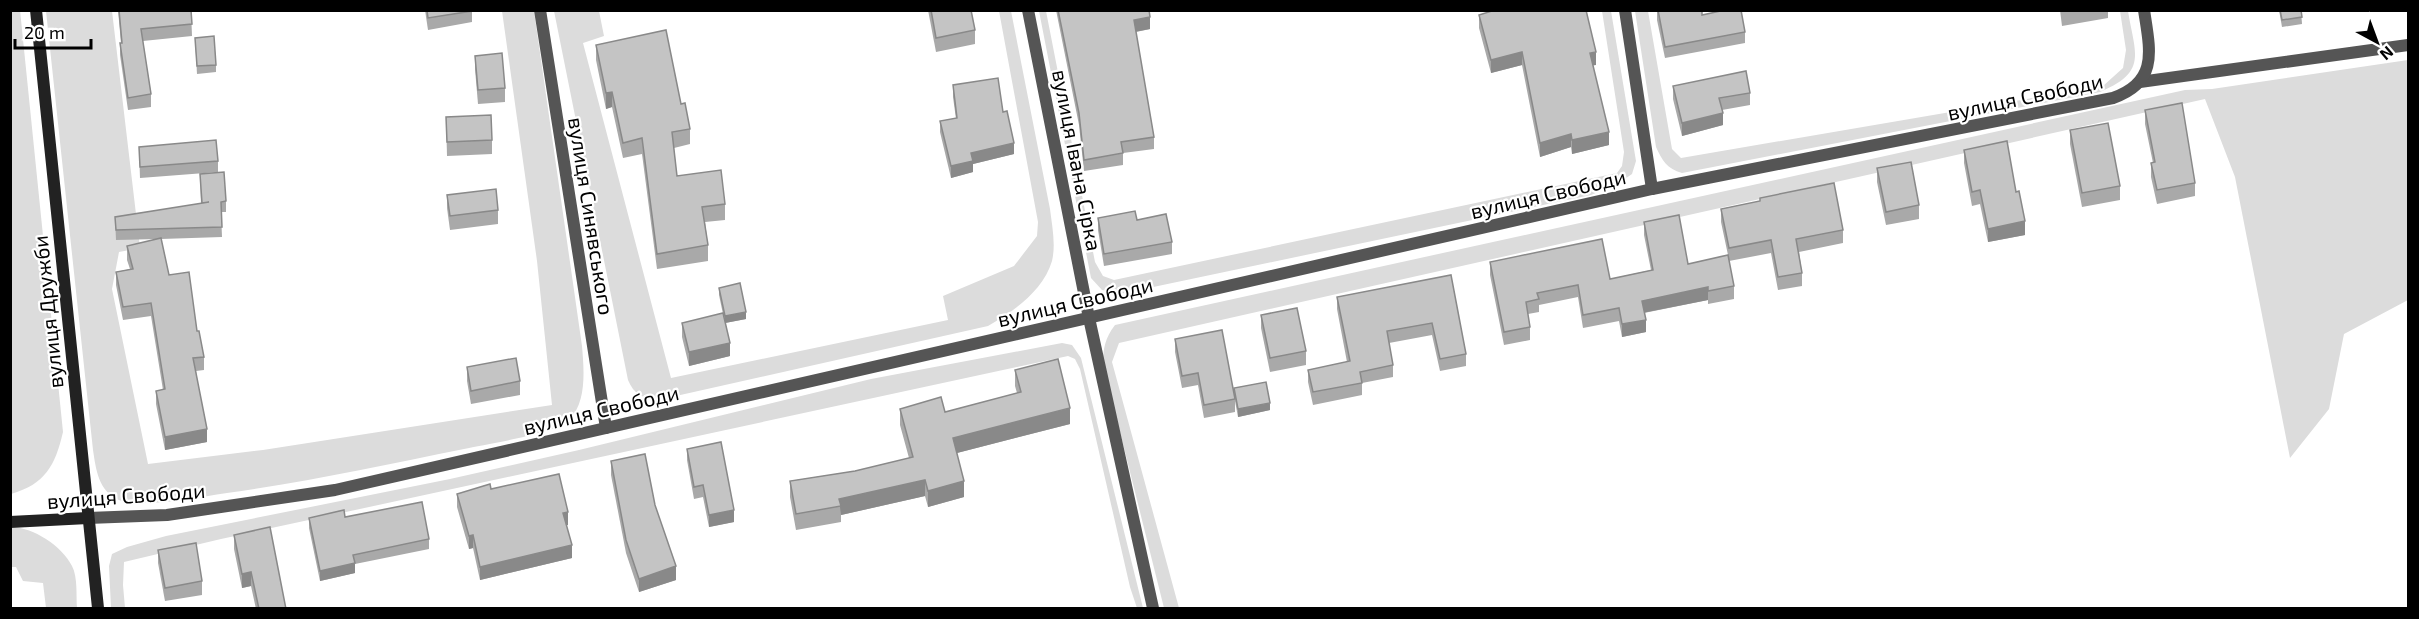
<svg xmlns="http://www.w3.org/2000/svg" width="2419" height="619" font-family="'Exo 2',sans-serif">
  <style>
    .grass { fill: #dcdcdc }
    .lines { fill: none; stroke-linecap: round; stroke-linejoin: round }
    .street { stroke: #555; stroke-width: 12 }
    .secondary { stroke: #222; stroke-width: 12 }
    .wall { fill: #a9a9a9 }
    .shaded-wall { fill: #898989 }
    .building { fill: #c4c4c4; stroke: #898989; stroke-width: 1.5 }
    .labels { text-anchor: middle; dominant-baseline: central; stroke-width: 4.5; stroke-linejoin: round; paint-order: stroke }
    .street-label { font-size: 21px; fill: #000; stroke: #fff }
  </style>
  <rect width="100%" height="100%" fill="#fff"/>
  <g class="grass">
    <path d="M20,10L63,432C55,466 45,484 11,494L10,11Z"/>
    <path d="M46,11H112L140,248L119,252L112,289L148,464L263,450L552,405L537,261L502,11H534L582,346C584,370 587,402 569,420C555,434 486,444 464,449C385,465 307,482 227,493C200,497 173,503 145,503C137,504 126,503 119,500C98,491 96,469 93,450Z"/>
    <path d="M554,11H599L604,36L583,43L671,378L948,320L943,296L1014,266L1037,236L1038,222L999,11H1011L1050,209C1052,226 1056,244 1052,261C1043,291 1014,311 988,326L667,398C650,401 635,398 628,380Z"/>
    <path d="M1039,11H1046L1095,262L1103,276L1114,280L1617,173L1622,166L1624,152L1602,11H1611L1636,161L1632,174L1619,183L1591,195L1120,294L1102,290L1091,278Z"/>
    <path d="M1635,11H1648L1672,149L1681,158L2103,86L2123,68L2126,50L2120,11H2128C2135,54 2148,72 2100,92L1682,173C1667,169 1662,160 1656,147Z"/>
    <path d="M2408,60V300L2344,334L2329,409L2290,458L2235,177L2205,99L1119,343L1112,362L1179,608H1164L1103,364C1103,349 1105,338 1115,325L2185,90L2212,89Z"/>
    <path d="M1062,343L1072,345L1081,358L1143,608H1137L1130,587L1080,369L1075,359L1068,356L221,539L124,562L123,585L125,608H111L109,566L112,554L127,547L166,536L450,479L579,450L871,379Z"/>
    <path d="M11,527C33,527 62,546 72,566C78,577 76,597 77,608H46L43,583L23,581L16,567H11Z"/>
  </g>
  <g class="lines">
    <g class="street">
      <path d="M540,10L606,428"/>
      <path d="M1028,10L1089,318L1153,608"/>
      <path d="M1625,10L1652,189"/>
      <path d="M2140,82L2408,45"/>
      <path d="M88,518L167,515L335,490L1652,189L2113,98C2159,82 2150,50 2144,10"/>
    </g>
    <g class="secondary">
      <path d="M36,10L98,608"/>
      <path d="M10,522L88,518"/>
    </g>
  </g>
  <g class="wall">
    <path d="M118,10H191L192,36L143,41L151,94V107L128,110L120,55V43H121Z"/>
    <path d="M425,10H472V22L428,30Z"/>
    <path d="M928,10H971L975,30V44L936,52Z"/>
    <path d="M1056,10H1149L1150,29L1136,32L1154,137V149L1123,153V165L1084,171L1079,125Z"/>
    <path d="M1657,10L1702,15L1745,32V43L1665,58L1657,20Z"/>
    <path d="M2060,10H2108V18L2062,26Z"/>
    <path d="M2279,10H2301L2302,24L2282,27Z"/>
    <path d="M1479,15L1596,65H1593L1609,145L1572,154L1571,147L1540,157L1522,65L1491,73L1479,28Z"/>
    <path d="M195,38L216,65V72L197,74Z"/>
    <path d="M596,45L681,104L690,129V144L674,148L677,176L725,204V220L705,222L708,245V261L657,269L642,154L623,158L612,107L606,109L596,60Z"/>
    <path d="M475,56L505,88V102L478,104L475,69Z"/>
    <path d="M953,85L1003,112L1014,154L973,164V172L951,178L940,132V121L956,119L953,97Z"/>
    <path d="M1673,86L1750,93V105L1722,110L1723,125L1682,136L1673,99Z"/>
    <path d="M2145,110L2195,183V196L2157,204L2151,177V163H2153L2145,124Z"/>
    <path d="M446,117L492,140V154L447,156Z"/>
    <path d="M2070,130L2120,186V200L2082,207L2070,144Z"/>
    <path d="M139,147L218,161V172L140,178Z"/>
    <path d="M1964,150L2025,235L1988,242L1980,204L1972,206L1964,163Z"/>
    <path d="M1877,168L1919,205V219L1886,225L1877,182Z"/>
    <path d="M200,174L226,201V212H221L222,237L161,239L169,275L197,331L204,357V370L196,371L207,442L165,450L156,404V391L163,390L151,316L123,320L116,285V272L130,269L127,260V246L158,239L116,240L115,217L201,204Z"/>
    <path d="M447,195L498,210V224L450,230L447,208Z"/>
    <path d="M1760,198L1843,230V243L1799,252L1802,273V286L1778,290L1771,253L1729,261L1734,286V299L1708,304V300L1644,313L1646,332L1622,337L1619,321L1583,328L1578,297L1539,305V312L1528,314L1530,327V340L1504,345L1490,275V262L1610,279L1651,270L1644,235V222L1688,264L1728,255L1721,222V209L1760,201Z"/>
    <path d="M1098,218L1137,220L1172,242V254L1104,266L1098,230Z"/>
    <path d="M1451,275L1466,354V366L1440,371L1432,335L1389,343L1393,365V377L1362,383V395L1313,405L1308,382V370L1347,362L1337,309V297Z"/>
    <path d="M719,288L746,319L725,323L730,356L689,366L682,337V323L723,314L719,295Z"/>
    <path d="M1261,315L1306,351V365L1270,372L1261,328Z"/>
    <path d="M1175,339L1234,394V388L1270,410L1238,417L1235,401V412L1204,418L1198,385L1182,388L1175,352Z"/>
    <path d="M467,367L520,381V395L471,404L467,381Z"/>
    <path d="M1015,370L1070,424L957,453L964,497L928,507L925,496L841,515V522L796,530L790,497V481L855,471L909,458L900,425V409L945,412L1017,393L1015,386Z"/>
    <path d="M687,449L734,522L709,527L703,497L694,499L687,460Z"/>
    <path d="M611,461L655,505L676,580L639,592L626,553L611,475Z"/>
    <path d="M491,489L568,525H566L572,558L480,580L473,548L469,549L457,507V494Z"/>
    <path d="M345,517L429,539V549L355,564V573L320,581L309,528V518Z"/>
    <path d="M234,535L286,609H256L251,586L242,588L234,549Z"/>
    <path d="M158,550L202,581V595L165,601L158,563Z"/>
  </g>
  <g class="shaded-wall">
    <path d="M1150,17V29L1134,32V20Z"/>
    <path d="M1522,52V65L1491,73V60Z"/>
    <path d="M1596,52V65L1590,66V53Z"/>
    <path d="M612,92V107L606,109V93Z"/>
    <path d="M1723,113V125L1682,136V123Z"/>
    <path d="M1609,132V145L1572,154V140Z"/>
    <path d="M1571,134V147L1540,157V143Z"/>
    <path d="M1014,143V154L973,164V172L951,178V166L971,153Z"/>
    <path d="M2025,221V235L1988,242V229Z"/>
    <path d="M1708,287V300L1642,313V301Z"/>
    <path d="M746,312V319L725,323V316Z"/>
    <path d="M1646,320V332L1622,337V324Z"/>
    <path d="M730,343V356L689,366V352Z"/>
    <path d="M1270,403V410L1238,417V409Z"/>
    <path d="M1070,408V424L953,454V438Z"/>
    <path d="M207,429V442L165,450V437Z"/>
    <path d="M925,480V496L841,515L839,499Z"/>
    <path d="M964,481V497L928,507V491Z"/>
    <path d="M734,510V522L709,527V515Z"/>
    <path d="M568,512V525L563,526V513Z"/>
    <path d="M473,535V548L469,549V536Z"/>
    <path d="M572,545V558L480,580V567Z"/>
    <path d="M355,563V573L320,581V571Z"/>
    <path d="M676,566V580L639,592V579Z"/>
    <path d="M251,572V586L242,588V574Z"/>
  </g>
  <g class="building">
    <path d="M119,10H191L192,24L141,29L151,94L128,98L120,43H122Z"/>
    <path d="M427,10H472V11L428,18Z"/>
    <path d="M931,10H971L975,30L936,38Z"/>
    <path d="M1058,10H1149L1150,17L1134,20L1154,137L1121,142L1123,153L1084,160L1079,113Z"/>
    <path d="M1495,10H1586L1596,52L1590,53L1609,132L1572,140L1571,134L1540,143L1522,52L1491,60L1479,15Z"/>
    <path d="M1658,10H1702V15L1725,10H1741L1745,32L1665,47Z"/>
    <path d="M2280,10H2301L2302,17L2282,20Z"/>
    <path d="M666,30L681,104L685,103L690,129L672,132L677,176L721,170L725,204L702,207L708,245L657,254L642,138L623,143L612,92L606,93L596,45Z"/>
    <path d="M214,36L216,65L197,66L195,38Z"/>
    <path d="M502,53L505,88L478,90L475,56Z"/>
    <path d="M1746,71L1750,93L1719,98L1723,113L1682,123L1673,86Z"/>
    <path d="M998,78L1003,112L1007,111L1014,143L971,153L973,161L951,166L940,121L957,118L953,85Z"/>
    <path d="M2182,103L2195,183L2157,190L2151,163L2155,162L2145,110Z"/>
    <path d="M491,115L492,140L447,142L446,117Z"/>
    <path d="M2108,123L2120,186L2082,193L2070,130Z"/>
    <path d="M216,140L218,161L140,167L139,147Z"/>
    <path d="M2007,141L2016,192L2019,191L2025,221L1988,229L1980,190L1972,192L1964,150Z"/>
    <path d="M1911,162L1919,205L1886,212L1877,168Z"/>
    <path d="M224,172L226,201L221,202L222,227L116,230L115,217L209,202L202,203L200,174Z"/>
    <path d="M1834,183L1843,230L1796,239L1802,273L1778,277L1771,240L1729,248L1721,209L1760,201V198Z"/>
    <path d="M496,189L498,210L450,216L447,195Z"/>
    <path d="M1135,211L1137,220L1166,214L1172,242L1104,254L1098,218Z"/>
    <path d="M1679,215L1688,264L1728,255L1734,286L1708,291V287L1642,301L1646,320L1622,324L1619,308L1583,315L1578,285L1537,293L1539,299L1526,302L1530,327L1504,332L1490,262L1602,239L1610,279L1653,270L1644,222Z"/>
    <path d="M161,238L169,275L189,272L197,331H199L204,357L193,358L207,429L165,437L156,391L165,389L151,303L123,307L116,272L133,269L127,246Z"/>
    <path d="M1451,275L1466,354L1440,359L1432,323L1387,331L1393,365L1360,372L1362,383L1313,392L1308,370L1350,361L1337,297Z"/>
    <path d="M740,283L746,312L725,316L719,288Z"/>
    <path d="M1297,308L1306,351L1270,358L1261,315Z"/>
    <path d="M723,313L730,343L689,352L682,323Z"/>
    <path d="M1222,330L1235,399L1204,405L1198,373L1182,376L1175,339Z"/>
    <path d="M516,358L520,381L471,391L467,367Z"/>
    <path d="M1058,359L1070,408L953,438L964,481L928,491L925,480L839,499L841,506L796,514L790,481L855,471L913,457L900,409L941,397L945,412L1021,392L1015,370Z"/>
    <path d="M1266,382L1270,403L1238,409L1234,388Z"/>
    <path d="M721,442L734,510L709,515L703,485L694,487L687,449Z"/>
    <path d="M645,454L655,505L676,566L639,579L626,540L611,461Z"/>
    <path d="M559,474L568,512L563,513L572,545L480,567L473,535L469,536L457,494L490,484L491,489Z"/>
    <path d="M422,502L429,539L353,555L355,563L320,571L309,518L344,510L345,517Z"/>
    <path d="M270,527L286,609H259L251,572L242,574L234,535Z"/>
    <path d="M196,543L202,581L165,588L158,550Z"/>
  </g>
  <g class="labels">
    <g class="street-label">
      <text transform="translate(2025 96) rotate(-12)">вулиця Свободи</text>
      <text transform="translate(1078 160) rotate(79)">вулиця Івана Сірка</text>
      <text transform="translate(1548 193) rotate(-13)">вулиця Свободи</text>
      <text transform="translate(592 216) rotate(81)">вулиця Синявського</text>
      <text transform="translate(1075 301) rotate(-13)">вулиця Свободи</text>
      <text transform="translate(47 312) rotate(-96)">вулиця Дружби</text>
      <text transform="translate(601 409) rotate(-13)">вулиця Свободи</text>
      <text transform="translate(126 495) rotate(-4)">вулиця Свободи</text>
    </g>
  </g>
  <rect width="2419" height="619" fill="none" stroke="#000000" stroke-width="24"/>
  <g transform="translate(2377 42) rotate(139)" stroke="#ffffff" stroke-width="4.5" paint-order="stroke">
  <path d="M0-4.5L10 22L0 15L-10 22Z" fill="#000000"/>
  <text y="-9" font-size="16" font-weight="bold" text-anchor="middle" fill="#000000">N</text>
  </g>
  <path d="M15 39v9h76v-9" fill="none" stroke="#000000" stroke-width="3"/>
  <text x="24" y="39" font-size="18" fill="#000000" stroke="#ffffff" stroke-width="4.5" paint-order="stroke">20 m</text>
</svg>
